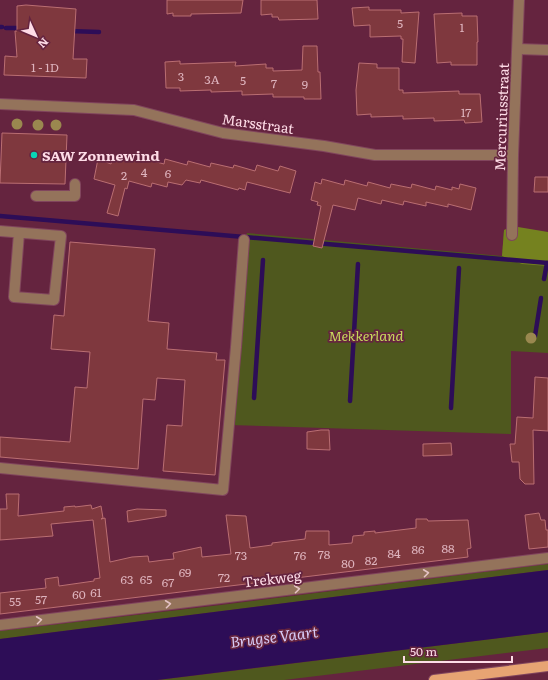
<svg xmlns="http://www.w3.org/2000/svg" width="548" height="680" font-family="Literata,serif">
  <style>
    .green { fill: #4f581e }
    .forest { fill: #75821f }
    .water { fill: #2d0d57 }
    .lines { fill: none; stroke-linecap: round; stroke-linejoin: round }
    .stream { stroke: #2d0d57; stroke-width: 4.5 }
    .building { fill: #7f383e; stroke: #ba6e72 }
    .minor-casing { stroke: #81455d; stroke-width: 12 }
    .major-casing { stroke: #81455d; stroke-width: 12 }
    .minor { stroke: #94735b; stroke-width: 10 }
    .major { stroke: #e7a473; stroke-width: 10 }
    .tree { fill: #9a884f }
    .oneway { stroke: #e4c2c4 }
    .poi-dot { fill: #07d5b5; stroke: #65243f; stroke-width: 1.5 }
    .labels { text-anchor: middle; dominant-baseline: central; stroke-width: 3.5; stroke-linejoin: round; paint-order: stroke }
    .number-label { font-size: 12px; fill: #deb3bd }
    .street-label { font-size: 14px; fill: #fedce7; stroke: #65243f }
    .poi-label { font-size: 14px; font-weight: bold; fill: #fedce7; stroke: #65243f; text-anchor: start }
    .park-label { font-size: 14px; font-style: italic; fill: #c6d95c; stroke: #65243f }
    .water-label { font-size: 15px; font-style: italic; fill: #d6caf6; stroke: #65243f }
  </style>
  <rect width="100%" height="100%" fill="#65243f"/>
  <g class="green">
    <path d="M504,230L548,232V353L511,351V434L229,425L244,240L247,233L502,256Z"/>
    <path d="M548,564V570L0,639V631L221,605Z"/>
    <path d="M548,632V648L284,680H158Z"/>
  </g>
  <path class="forest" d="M512,226L548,232V266L522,264L502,256L504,230Z"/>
  <path class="water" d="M548,570V632L157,680H0V639Z"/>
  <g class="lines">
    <g class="stream">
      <path d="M0,27H2"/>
      <path d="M6,28H23"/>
      <path d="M69,31L99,32"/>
      <path d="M0,216L548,263"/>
      <path d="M544,279L547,263"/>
      <path d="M535,336L541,298"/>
      <path d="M254,398L263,260"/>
      <path d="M350,401L358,264"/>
      <path d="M451,408L459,268"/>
    </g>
  </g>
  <g class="building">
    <path d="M167,0H243L241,13L191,14V16H173V13L167,14Z"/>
    <path d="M261,0H317L318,19L279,20L278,17H272V14L261,15Z"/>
    <path d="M26,5L76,9L73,59H87L86,78L4,75L5,56L17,57L15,31H17V6Z"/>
    <path d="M369,7V10H401V13L419,12L415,63L402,62L403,39H401V36L370,37V25L354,26L352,8Z"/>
    <path d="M462,13V16H477L478,42H477V65H451V62L437,63L434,14Z"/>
    <path d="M303,46H317L318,72H320L321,99H304V97H273V94L242,95V91L211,92V90L180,91V88H166L165,62L180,61V64L236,62L235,66L266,64V68H273V71L302,70Z"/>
    <path d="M359,63L377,64V68H399V90H403V93L459,91V94H480L482,122L465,123L464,120L434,121V118L403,119V116L371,117V114L357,115L356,90Z"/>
    <path d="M2,133L67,135L65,184L0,183Z"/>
    <path d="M120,156L141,161L142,158L164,164L165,159L187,165L188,161L210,167L211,163L233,168L234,165L255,171L257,165L278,171L280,166L296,171L290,193L247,182L245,190L239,188L238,190L201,180L200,183L186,180L182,185L168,182L167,187L152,183L151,187L129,181L127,189L125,188L118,216L107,213L115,185L94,179L98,159L111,164L113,158L119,159Z"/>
    <path d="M535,177H548V192H534Z"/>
    <path d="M322,179L344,185L345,180L367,186L368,182L390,188L391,184L411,188L412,184L435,190L436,186L452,190V187L459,189L460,184L476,188L471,210L448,204V207L426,202V206L404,201L403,205L382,200L381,204L358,198L355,210L333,205L322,248L313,246L321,206L317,205L318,202L311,200L315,182L321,184Z"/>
    <path d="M70,242L155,249L148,321L169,323L167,349L217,353L216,360H225L215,475L163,471L167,425L182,426L185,380L157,378L155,400L143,399L138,469L0,457V437L70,442L75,387L87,388L90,352L51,349L54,315L64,316Z"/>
    <path d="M535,377L548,378V431L533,430L534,484H525L520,479L519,462H512L510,444H515L517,417L533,418Z"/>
    <path d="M321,430H329L330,450L307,449V432Z"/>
    <path d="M451,443L452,455L423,456V444Z"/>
    <path d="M6,494H19L18,516L64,511V507L75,506V507L91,505L92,509L101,506L103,518L101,519L105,518L110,562L132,557L148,556L149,562L164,560L174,559L173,553L201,547L202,557L231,554L226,515L246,516L250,548L272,545V543L305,539L306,531H329V545L352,543L353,536L364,535V532L375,531V533L416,528V519H427L428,521L468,520L471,548L467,549L468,557L0,614V593L46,588L45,579L58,577L59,586L94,581V579L100,578L93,520L51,524L53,536L0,540V509H7Z"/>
    <path d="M137,509L166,510V516L128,522L127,511Z"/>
    <path d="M539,513L541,520H545L546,530H548V547L529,549L525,515Z"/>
  </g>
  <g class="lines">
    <g class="minor-casing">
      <g id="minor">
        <path d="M518,49L548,50"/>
        <path d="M0,104L134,110L223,133L324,146L375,155H513"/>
        <path d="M36,196H75V184"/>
        <path d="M0,231L61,236L54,300L14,297L19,233"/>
        <path d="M512,235L513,155L519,0"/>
        <path d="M0,468L223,490L236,347L244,240"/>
        <path d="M0,625L548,558"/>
      </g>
    </g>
    <g class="major-casing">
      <path id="major" d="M434,680L548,666"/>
    </g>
    <use href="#minor" class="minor"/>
    <use href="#major" class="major"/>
  </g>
  <g class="tree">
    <circle cx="17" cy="124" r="5.5"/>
    <circle cx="38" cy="125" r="5.5"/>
    <circle cx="56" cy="125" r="5.5"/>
    <circle cx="531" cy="338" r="5.5"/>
  </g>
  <defs><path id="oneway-chevron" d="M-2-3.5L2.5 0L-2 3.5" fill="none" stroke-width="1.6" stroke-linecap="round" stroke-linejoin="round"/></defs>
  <g class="oneway">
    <use href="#oneway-chevron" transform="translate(426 573) rotate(-7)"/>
    <use href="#oneway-chevron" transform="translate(297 589) rotate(-7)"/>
    <use href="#oneway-chevron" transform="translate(168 604) rotate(-7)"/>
    <use href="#oneway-chevron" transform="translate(39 620) rotate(-7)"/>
  </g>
  <circle class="poi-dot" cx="34" cy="155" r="4"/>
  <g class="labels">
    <g class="number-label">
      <text x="400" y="23">5</text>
      <text x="462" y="27">1</text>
      <text x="45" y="67">1 - 1D</text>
      <text x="181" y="76">3</text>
      <text x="212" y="79">3A</text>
      <text x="243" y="80">5</text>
      <text x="274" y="83">7</text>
      <text x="305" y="84">9</text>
      <text x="466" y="112">17</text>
      <text x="144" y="172">4</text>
      <text x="168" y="173">6</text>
      <text x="124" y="175">2</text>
      <text x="448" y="548">88</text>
      <text x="418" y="549">86</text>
      <text x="394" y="553">84</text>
      <text x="324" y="554">78</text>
      <text x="241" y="555">73</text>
      <text x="300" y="555">76</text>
      <text x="371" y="560">82</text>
      <text x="348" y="563">80</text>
      <text x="185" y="572">69</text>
      <text x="224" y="577">72</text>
      <text x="127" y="579">63</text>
      <text x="146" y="579">65</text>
      <text x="168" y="582">67</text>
      <text x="96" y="592">61</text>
      <text x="79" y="594">60</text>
      <text x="41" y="599">57</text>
      <text x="15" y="601">55</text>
    </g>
    <g class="street-label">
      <text transform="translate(501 117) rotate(-88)">Mercuriusstraat</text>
      <text transform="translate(258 123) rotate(8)">Marsstraat</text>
      <text transform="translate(272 578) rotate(-7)">Trekweg</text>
    </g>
    <g class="poi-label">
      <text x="42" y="155">SAW Zonnewind</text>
    </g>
    <g class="park-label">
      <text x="366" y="335">Mekkerland</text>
    </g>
    <g class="water-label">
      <text transform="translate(274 636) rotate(-7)">Brugse Vaart</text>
    </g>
  </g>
  <g transform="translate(36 36) rotate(134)" stroke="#65243f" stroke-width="3" paint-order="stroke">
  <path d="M0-3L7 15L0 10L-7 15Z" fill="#fedce7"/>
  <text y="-6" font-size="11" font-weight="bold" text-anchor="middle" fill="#fedce7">N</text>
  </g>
  <path d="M404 656v6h108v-6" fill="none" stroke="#fedce7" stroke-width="2"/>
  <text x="410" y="656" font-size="12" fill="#fedce7" stroke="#65243f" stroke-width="3" paint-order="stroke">50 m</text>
</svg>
